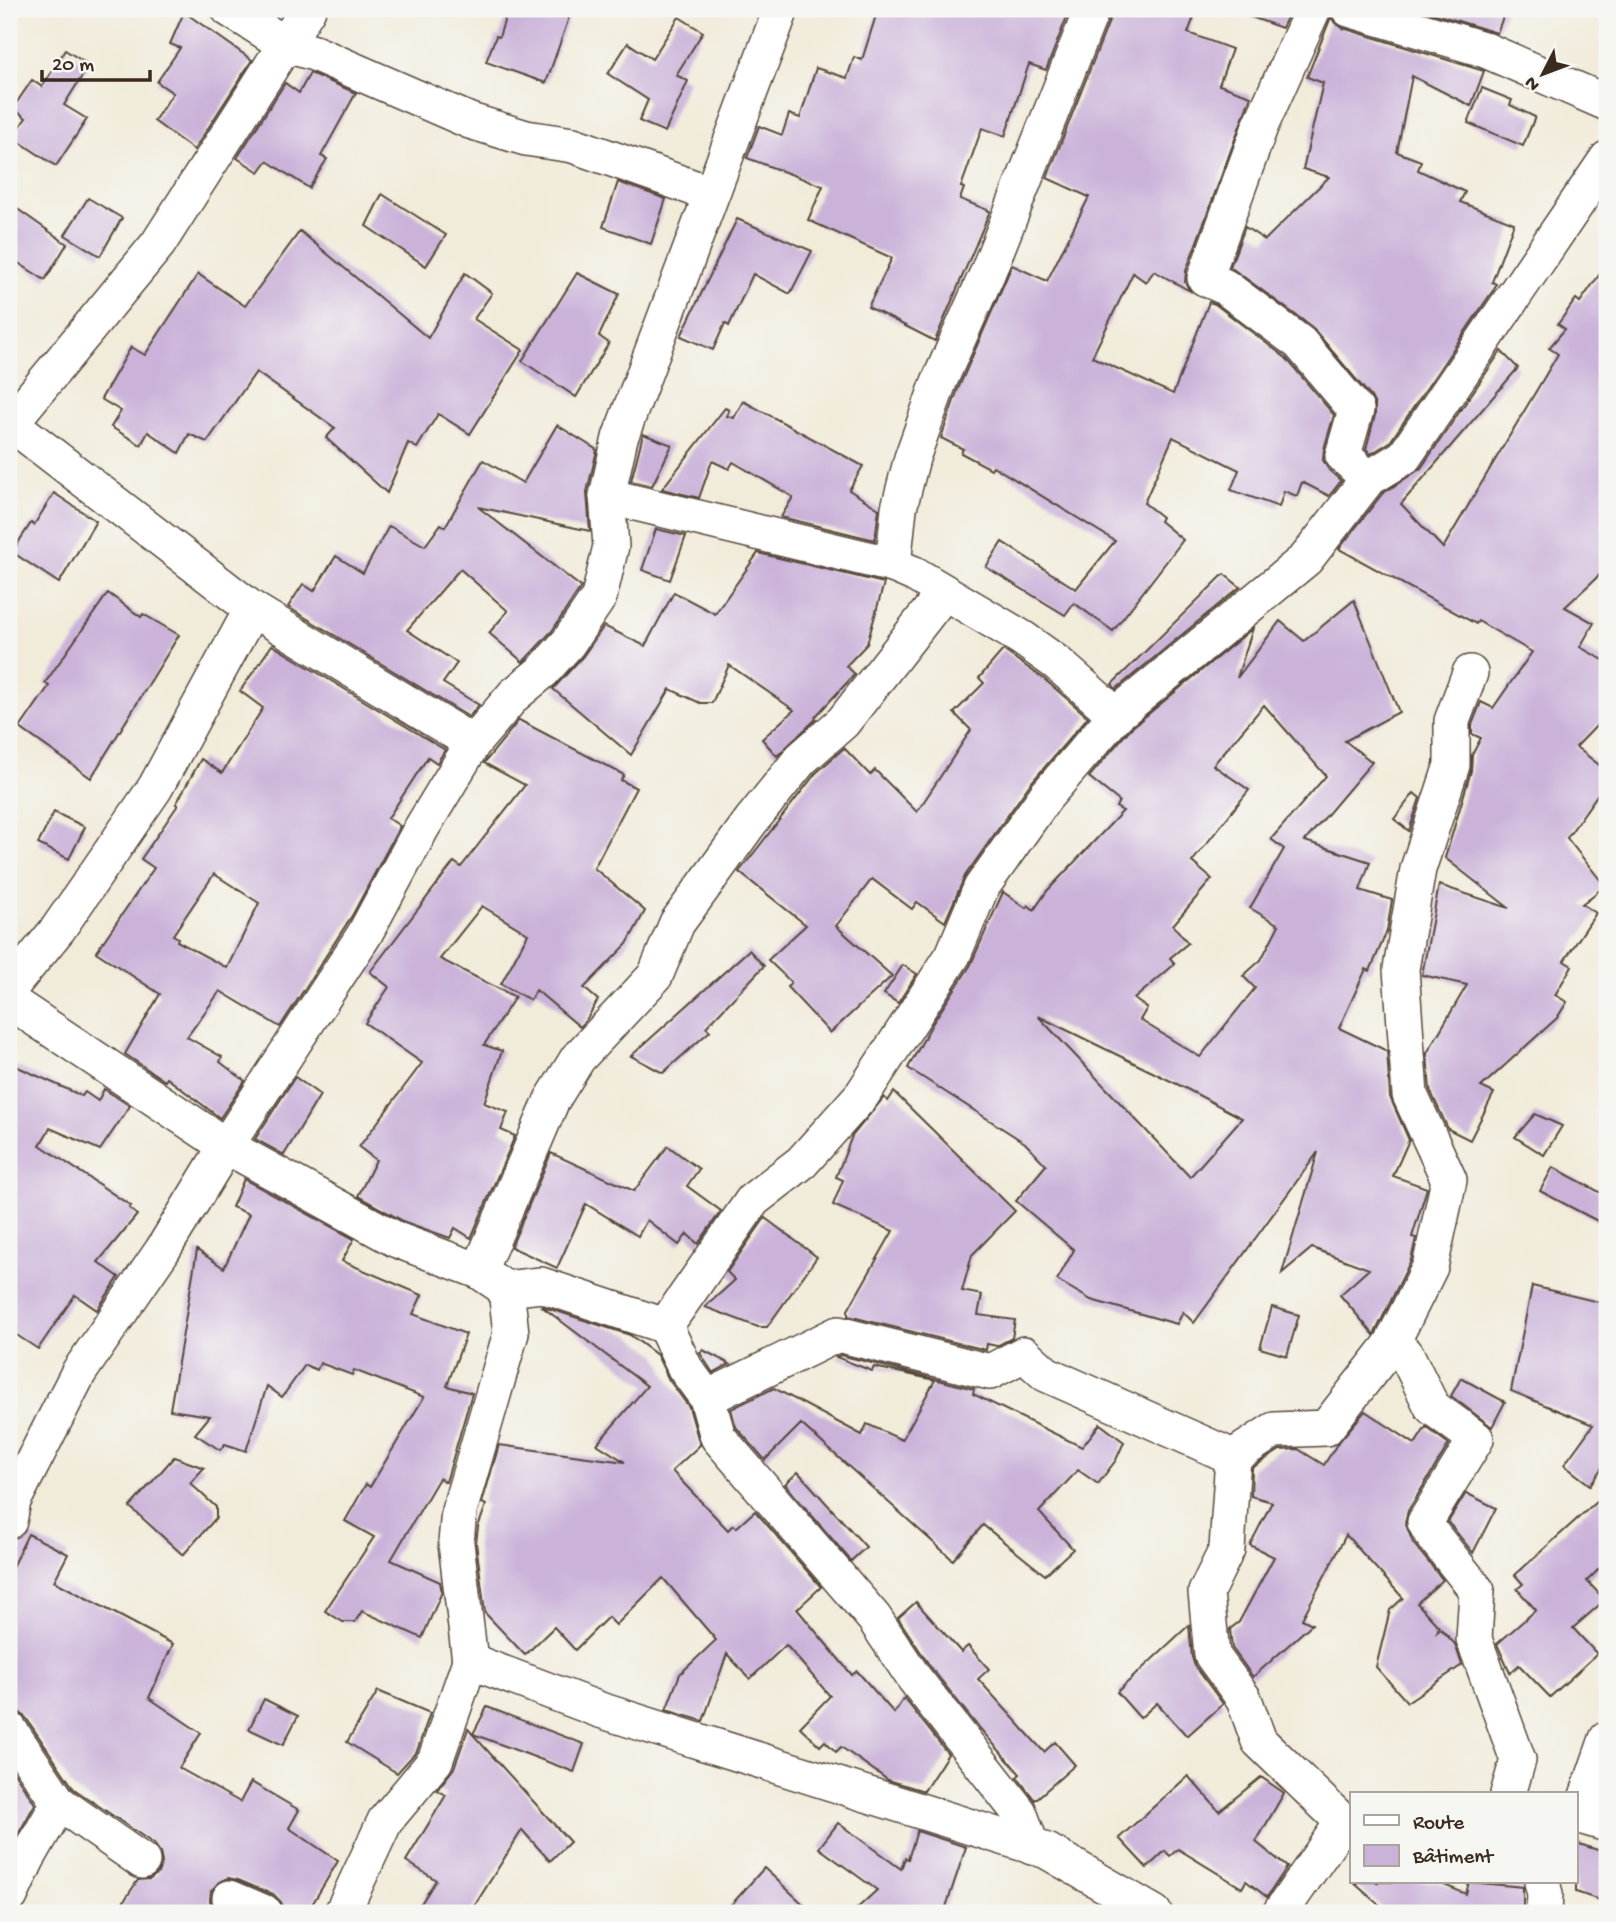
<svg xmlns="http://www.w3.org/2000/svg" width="1616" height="1922" font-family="'Gochi Hand',sans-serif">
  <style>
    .building { fill: #cab2d9; fill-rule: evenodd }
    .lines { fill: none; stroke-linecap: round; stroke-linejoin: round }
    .street-casing { stroke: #56473a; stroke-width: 38 }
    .street { stroke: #fff; stroke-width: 35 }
  </style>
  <rect width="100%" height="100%" fill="#f6f6f2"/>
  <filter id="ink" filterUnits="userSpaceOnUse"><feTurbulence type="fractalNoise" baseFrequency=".0143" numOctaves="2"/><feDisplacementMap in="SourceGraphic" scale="14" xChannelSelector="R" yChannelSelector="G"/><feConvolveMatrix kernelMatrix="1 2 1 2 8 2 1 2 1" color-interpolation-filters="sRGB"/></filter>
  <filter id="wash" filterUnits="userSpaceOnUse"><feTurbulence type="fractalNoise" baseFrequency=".00686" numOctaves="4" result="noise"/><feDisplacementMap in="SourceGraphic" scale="28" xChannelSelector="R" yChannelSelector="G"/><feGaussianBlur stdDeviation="1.57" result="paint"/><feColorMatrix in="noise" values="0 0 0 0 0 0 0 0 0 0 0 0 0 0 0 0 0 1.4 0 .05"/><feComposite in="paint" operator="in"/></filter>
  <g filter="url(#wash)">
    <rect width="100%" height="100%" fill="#f1ebda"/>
    <g id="blocks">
      <g class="building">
        <path d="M508,9H572L546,83L486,62L496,36L499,37Z"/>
        <path d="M878,9H1070L1046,70L1029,64L1005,136L982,128L961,187L964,188L960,199L990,211L935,341L868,307L892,258L808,220L823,186L747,158L759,126L782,135L789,114L800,118L816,68L847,78L854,57L862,60Z"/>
        <path d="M1112,9H1197L1188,33L1232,49L1219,85L1251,96L1186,271L1185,282L1190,291L1154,271L1146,282L1133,273L1092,357L1173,394L1209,302L1215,304L1286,358L1334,415L1324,449L1323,460L1329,470L1341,481L1329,496L1302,482L1297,496L1284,491L1279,507L1231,490L1239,470L1173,437L1144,503L1162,517L1160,521L1183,540L1113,631L1074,603L1065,615L986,567L1002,542L1076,589L1115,541L993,466L991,469L961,453L963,449L941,438L958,389L1012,265L1047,281L1089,197L1047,178L1111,16Z"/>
        <path d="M1241,9H1291L1282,28L1240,13Z"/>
        <path d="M1419,9H1506L1497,33Z"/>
        <path d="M184,12L252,60L194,150L154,121L173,93L157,82L180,48L170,44Z"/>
        <path d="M679,17L703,32L676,75L688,81L665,132L639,121L648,100L608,74L628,43L652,59Z"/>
        <path d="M1331,17L1335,23L1343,28L1484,71L1471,106L1412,76L1397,152L1421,161L1418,170L1465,192L1460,202L1514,223L1492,282L1496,284L1494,289L1390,442L1371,454L1366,449L1375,415V405L1371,397L1312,327L1230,267L1245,227L1265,240L1329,177L1303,169L1323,83L1307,77Z"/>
        <path d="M65,50L89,65L64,105L87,119L56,166L12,137L26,118L13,108L32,80L42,87Z"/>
        <path d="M310,73L356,93L321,156L327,159L309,188L267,161L259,172L237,158L285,83L299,93Z"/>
        <path d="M1482,88L1512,100L1510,105L1535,117L1523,146L1468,123Z"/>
        <path d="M618,182L666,199L651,244L603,227Z"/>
        <path d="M382,194L446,235L426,266L366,226Z"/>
        <path d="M88,198L122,218L100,256L65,235Z"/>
        <path d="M9,203L67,244L45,280L9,257Z"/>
        <path d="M737,219L812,251L790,294L753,274L729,326L725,323L713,350L681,336Z"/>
        <path d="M300,231L428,338L465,273L492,293L474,319L523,350L470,434L438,414L417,448L408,443L387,493L326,438L335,428L256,372L207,442L189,434L179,453L148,432L141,445L111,427L121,411L101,399L131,347L145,355L198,274L245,306Z"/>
        <path d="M1607,264V568L1565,607L1594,623L1580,647L1607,662V715L1576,747L1607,771V781L1567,838L1605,886L1582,904L1596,913L1564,961L1572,966L1555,995L1567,1002L1557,1018L1481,1087L1494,1093L1470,1140L1448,1129L1430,1090L1427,1053L1467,985L1422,975L1439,885L1509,908L1445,858L1471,771L1472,755L1481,738L1472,734V725L1481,702L1493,708L1532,652L1478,621L1476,624L1339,549L1382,494L1421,468L1501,351L1518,368L1401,504L1443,548L1558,354L1549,348L1565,329L1558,324L1576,299L1580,302Z"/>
        <path d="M577,273L619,294L599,336L609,343L576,397L522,361Z"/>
        <path d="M743,401L863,466L849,490L879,509L875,540L781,517L793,497L733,462L729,469L712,461L699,498L662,489L725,408L729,410L727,416L734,418Z"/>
        <path d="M557,425L597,450L587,492L590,531L478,507L581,587L552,631L523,662L489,633L508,611L460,569L407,630L457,663L443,683L479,705L469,717L288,607L303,584L314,591L336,556L363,573L389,526L425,546L441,524L445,527L483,460L523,483Z"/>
        <path d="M643,434L672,445L652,486L631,481Z"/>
        <path d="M54,493L96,521L59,583L12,552L31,523L34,525Z"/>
        <path d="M656,529L686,536L670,580L642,570Z"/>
        <path d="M758,553L884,583L867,644L846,666L855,674L815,717L816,719L777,756L762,739L794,710L729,665L712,703H700L670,689L631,755L553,689L583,656L604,626L645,646L674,592L715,614Z"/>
        <path d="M1224,574L1240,587L1116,689L1112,684Z"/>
        <path d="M108,593L141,617L143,614L179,635L91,778L20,728L49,686L45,683Z"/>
        <path d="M1354,600L1399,712L1345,741L1372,762L1305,841L1370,862L1360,890L1392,900L1387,931L1370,971L1366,969L1339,1028L1387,1051L1390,1097L1409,1140L1393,1176L1427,1188L1412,1237L1416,1238L1411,1260L1374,1335L1340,1295L1369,1269L1312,1248L1282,1273L1318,1152L1194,1323L1183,1312L1177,1324L1091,1300L1057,1280L1074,1250L1016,1201L1046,1165L1025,1143L908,1068L932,1024L970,966L1003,892L1026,908L1028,905L1034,910L1047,891L1123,811L1116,807L1119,801L1089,777L1130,729L1253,628L1237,678L1280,621L1304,641ZM1264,705L1326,776L1271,839L1284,849L1250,908L1279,925L1261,960L1243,976L1255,988L1200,1057L1140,1020L1147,1008L1134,999L1175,964L1170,958L1188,943L1173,925L1212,879L1192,862L1249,790L1213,765ZM1038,1016L1183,1087L1242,1118L1190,1177Z"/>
        <path d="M272,645L445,750L437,763L428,757L388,818L400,826L353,914L280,1027L220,991L187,1037L222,1057L220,1062L245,1081L220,1118L167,1078L165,1081L125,1054L160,994L96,952L154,868L141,859L178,805L176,804L201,759L222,773L263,708L240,691ZM214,874L259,903L227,968L177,941L178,938L173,935Z"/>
        <path d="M1003,650L1044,679L1088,717L1030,784L965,876L945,922L917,902L912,909L872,879L836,926L892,976L830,1033L787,987L791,982L768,960L806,925L739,872L816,773L844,748L870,775L875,770L917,812L971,730L954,713L984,683L979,678Z"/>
        <path d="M519,720L624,775L621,780L636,788L594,868L645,911L627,944L584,988L598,1000L588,1017L580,1027L536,990L530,1000L501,984L528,934L482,906L440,959L515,997L484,1045L502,1051L484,1103L508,1112L501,1130L515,1136L471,1238L455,1228L450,1238L405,1222L358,1196L376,1160L359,1147L422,1063L365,1023L389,987L370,972L454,862L461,867L525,785L484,763Z"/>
        <path d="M1414,793L1420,798L1409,831L1394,819Z"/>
        <path d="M54,812L85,827L69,859L38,844Z"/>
        <path d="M749,950L764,966L706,1027L710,1031L663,1073L631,1056Z"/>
        <path d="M903,965L917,974L898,1003L884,994Z"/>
        <path d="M9,1063L82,1096L85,1092L98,1101L104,1089L130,1106L100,1150L50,1128L40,1145L131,1206L129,1208L137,1215L98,1262L119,1277L97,1310L75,1295L38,1349L9,1330Z"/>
        <path d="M295,1077L320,1095L284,1155L255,1139Z"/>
        <path d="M894,1092L1015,1211L972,1255L962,1291L982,1295L978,1315L1015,1320L1012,1338L997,1346L987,1344L986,1350L848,1316V1310L893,1231L833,1205L843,1180L836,1177L852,1136L884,1097L888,1101Z"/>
        <path d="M1535,1114L1562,1126L1544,1155L1515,1137Z"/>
        <path d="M668,1146L699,1169L687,1186L721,1211L698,1244L687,1234L679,1245L647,1220L638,1236L586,1204L557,1268L511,1247L551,1153L634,1191Z"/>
        <path d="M1553,1167L1607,1196V1226L1540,1191Z"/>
        <path d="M244,1179L354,1239L342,1261L422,1295L413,1314L466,1334L447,1386L472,1393L446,1482L439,1478L391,1560L440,1582L442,1592L422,1638L362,1611L355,1622H343L325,1611L374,1537L345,1521L366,1484L370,1487L424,1397L354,1370L352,1375L320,1363L317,1370L305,1365L282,1397L267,1386L246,1451L225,1444L220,1450L195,1434L210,1416L170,1410L197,1250L224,1268L249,1214L232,1207Z"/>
        <path d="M765,1218L817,1257L767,1327H758L705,1307L735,1280L727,1272Z"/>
        <path d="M1532,1286L1607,1304V1460L1590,1485L1564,1465L1593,1425L1511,1391Z"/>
        <path d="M541,1306L630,1335L657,1355L669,1380L689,1407L700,1445L672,1471L728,1530L733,1525L736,1528L755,1511L821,1587L797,1609L852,1675L857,1671L894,1713L904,1698L948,1754L924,1791L888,1780L841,1747L836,1752L825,1741L820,1746L800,1727L830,1696L786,1645L750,1679L727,1654L703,1721L666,1710L680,1674L716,1640L663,1578L616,1625L608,1617L575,1650L554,1627L525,1655L485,1613L476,1543L478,1527L486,1505L482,1503L499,1445L625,1462L597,1444L647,1386Z"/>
        <path d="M1272,1307L1299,1315L1287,1356L1260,1348Z"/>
        <path d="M703,1350L730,1364L713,1373L700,1353Z"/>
        <path d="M840,1355L974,1389L973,1394L1082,1447L1100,1424L1124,1442L1116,1460L1098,1484L1078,1470L1039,1512L1073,1549L1045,1575L983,1525L953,1560L801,1424L765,1460L736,1427L731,1409L774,1388L862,1435L867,1424L902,1440L935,1380L874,1367L872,1371L836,1357Z"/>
        <path d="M1461,1378L1505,1402L1492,1427L1451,1396Z"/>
        <path d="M1365,1411L1415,1444L1426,1427L1449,1444L1408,1511L1405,1522L1413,1543L1443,1580L1417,1603L1439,1627L1437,1632L1441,1629L1455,1644L1462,1665L1407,1702L1376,1667L1390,1610L1403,1598L1346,1535L1302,1619L1312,1624L1253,1677L1232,1648L1230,1629L1239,1622L1274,1557L1250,1545L1272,1502L1251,1496L1252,1468L1280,1450L1298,1449L1324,1465L1337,1444Z"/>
        <path d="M174,1457L204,1468L190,1483L216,1507V1518L183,1555L130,1507Z"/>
        <path d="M798,1472L866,1547L851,1561L785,1484Z"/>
        <path d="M1607,1492V1561L1587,1581L1605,1600L1573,1628L1597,1654L1550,1697L1519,1665L1510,1673L1497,1644L1536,1610L1517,1589L1523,1584L1515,1575Z"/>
        <path d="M1466,1493L1496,1508L1473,1553L1448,1522Z"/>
        <path d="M28,1534L68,1554L54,1581L173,1644L149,1698L201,1733L179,1768L240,1802L251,1782L299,1810L289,1828L338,1861L307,1913H285L281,1902L274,1895L238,1880L228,1878L219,1882L211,1891L210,1901L218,1913H116L138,1880L150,1879L158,1873L162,1863L160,1852L154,1844L74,1789L26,1718L18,1711L9,1709V1573Z"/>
        <path d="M916,1602L961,1652L968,1646L989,1669L978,1679L1044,1752L1055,1742L1075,1765L1035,1800L1017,1777L1020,1774L975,1723L930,1666L898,1618Z"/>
        <path d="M1189,1625L1192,1657L1195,1666L1223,1704L1187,1736L1157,1703L1140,1718L1117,1692Z"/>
        <path d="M378,1691L430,1713L417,1751L397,1773L347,1742Z"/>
        <path d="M264,1699L298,1716L283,1745L249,1729Z"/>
        <path d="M487,1707L584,1744L574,1772L473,1734Z"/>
        <path d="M468,1729L570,1842L550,1861L522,1830L470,1913H415L436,1880L406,1861L446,1795L437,1790L454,1768Z"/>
        <path d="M9,1765L35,1804L9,1851Z"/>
        <path d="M1188,1776L1219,1811L1261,1777L1284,1793L1256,1842L1287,1867L1267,1897L1246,1881L1242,1888L1178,1849L1170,1856L1165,1851L1147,1868L1119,1838Z"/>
        <path d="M838,1823L901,1869L905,1858L908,1859L917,1831L966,1847L944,1913H852L877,1890L819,1848Z"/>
        <path d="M1576,1843L1607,1853V1877L1599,1900L1576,1892Z"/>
        <path d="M764,1868L813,1913H724Z"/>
        <path d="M1353,1882H1437L1466,1894L1469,1882L1523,1887V1913H1388Z"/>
      </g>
    </g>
  </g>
  <g filter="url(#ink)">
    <use href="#blocks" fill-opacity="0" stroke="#56473a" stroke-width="2"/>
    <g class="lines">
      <g class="street-casing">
        <g id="street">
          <path d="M229,9L287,45L314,53L470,121L526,138L573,145L711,194"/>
          <path d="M1092,9L987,274L939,382L912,458L899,508L893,565L914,574L1022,638L1057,663L1116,715"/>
          <path d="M1313,9L1260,127L1205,278L1225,287L1300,343L1356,410L1343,455L1368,479"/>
          <path d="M1349,9L1483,49L1607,103"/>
          <path d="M9,422L252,609L473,743L421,829L364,935L226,1146L162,1251L79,1372L13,1501L9,1521"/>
          <path d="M9,425L158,244L308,9"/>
          <path d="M607,496L893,565"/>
          <path d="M473,743L514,695L543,671L568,643L599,597L611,546L607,496L620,438L781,9"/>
          <path d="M9,989L58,929L155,788L252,609"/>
          <path d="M9,1001L226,1146L397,1240L479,1271L506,1289L541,1285L665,1326L753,1200L802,1162L862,1095L953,955L981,888L1046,796L1116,715L1306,559L1368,479L1404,457L1607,159"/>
          <path d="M479,1271L552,1100L578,1058L655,976L677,923L751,821L801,759L843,722L943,594"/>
          <path d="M665,1326L685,1368L707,1398L718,1437L874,1618L914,1678L1019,1812L1032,1847"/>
          <path d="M1391,1345L1406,1354L1432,1407L1476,1439L1425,1522L1431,1533L1477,1591L1474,1639L1518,1760L1508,1794"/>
          <path d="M707,1398L838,1334L990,1372L1024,1354L1046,1374L1233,1457"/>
          <path d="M470,1661L456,1543L459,1511L511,1333L506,1289"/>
          <path d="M9,1729L59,1803L142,1861"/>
          <path d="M1607,1739L1580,1816L1607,1824"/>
          <path d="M1542,1882L1545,1894L1544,1913"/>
          <path d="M10,1896L27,1859L59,1803"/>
          <path d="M230,1898L265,1913"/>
          <path d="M342,1913L385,1821L435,1761L470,1661L600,1710L1047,1851L1154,1913"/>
          <path d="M1280,1913L1343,1822L1259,1741L1244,1699L1212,1655L1206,1592L1227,1549L1233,1457L1274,1430L1326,1428L1391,1345L1430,1267L1449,1180L1410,1095L1401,969L1418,869L1452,765V721L1470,673"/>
        </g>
      </g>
      <use href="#street" class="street"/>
    </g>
  </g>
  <rect width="1616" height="1922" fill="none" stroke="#f6f6f2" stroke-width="35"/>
  <rect x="1350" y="1792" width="228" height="91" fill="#f6f6f2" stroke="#aba49d" stroke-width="2"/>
  <rect x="1364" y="1815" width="35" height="10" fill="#ffffff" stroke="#aba49d" stroke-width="2"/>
  <text x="1413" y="1828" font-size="21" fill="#3b2a1e">Route</text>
  <rect x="1364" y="1845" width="35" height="21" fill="#cab2d9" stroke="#aba49d" stroke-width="2"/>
  <text x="1413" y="1862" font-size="21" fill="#3b2a1e">Bâtiment</text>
  <g transform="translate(1543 74) rotate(228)" stroke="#f6f6f2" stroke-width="5" paint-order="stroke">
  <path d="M0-5L12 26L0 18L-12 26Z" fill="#3b2a1e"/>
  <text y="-10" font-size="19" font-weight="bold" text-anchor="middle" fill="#3b2a1e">N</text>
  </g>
  <path d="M42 70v10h108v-10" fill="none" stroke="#3b2a1e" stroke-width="3.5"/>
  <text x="52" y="70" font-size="21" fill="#3b2a1e" stroke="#f6f6f2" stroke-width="5" paint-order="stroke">20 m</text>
</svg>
